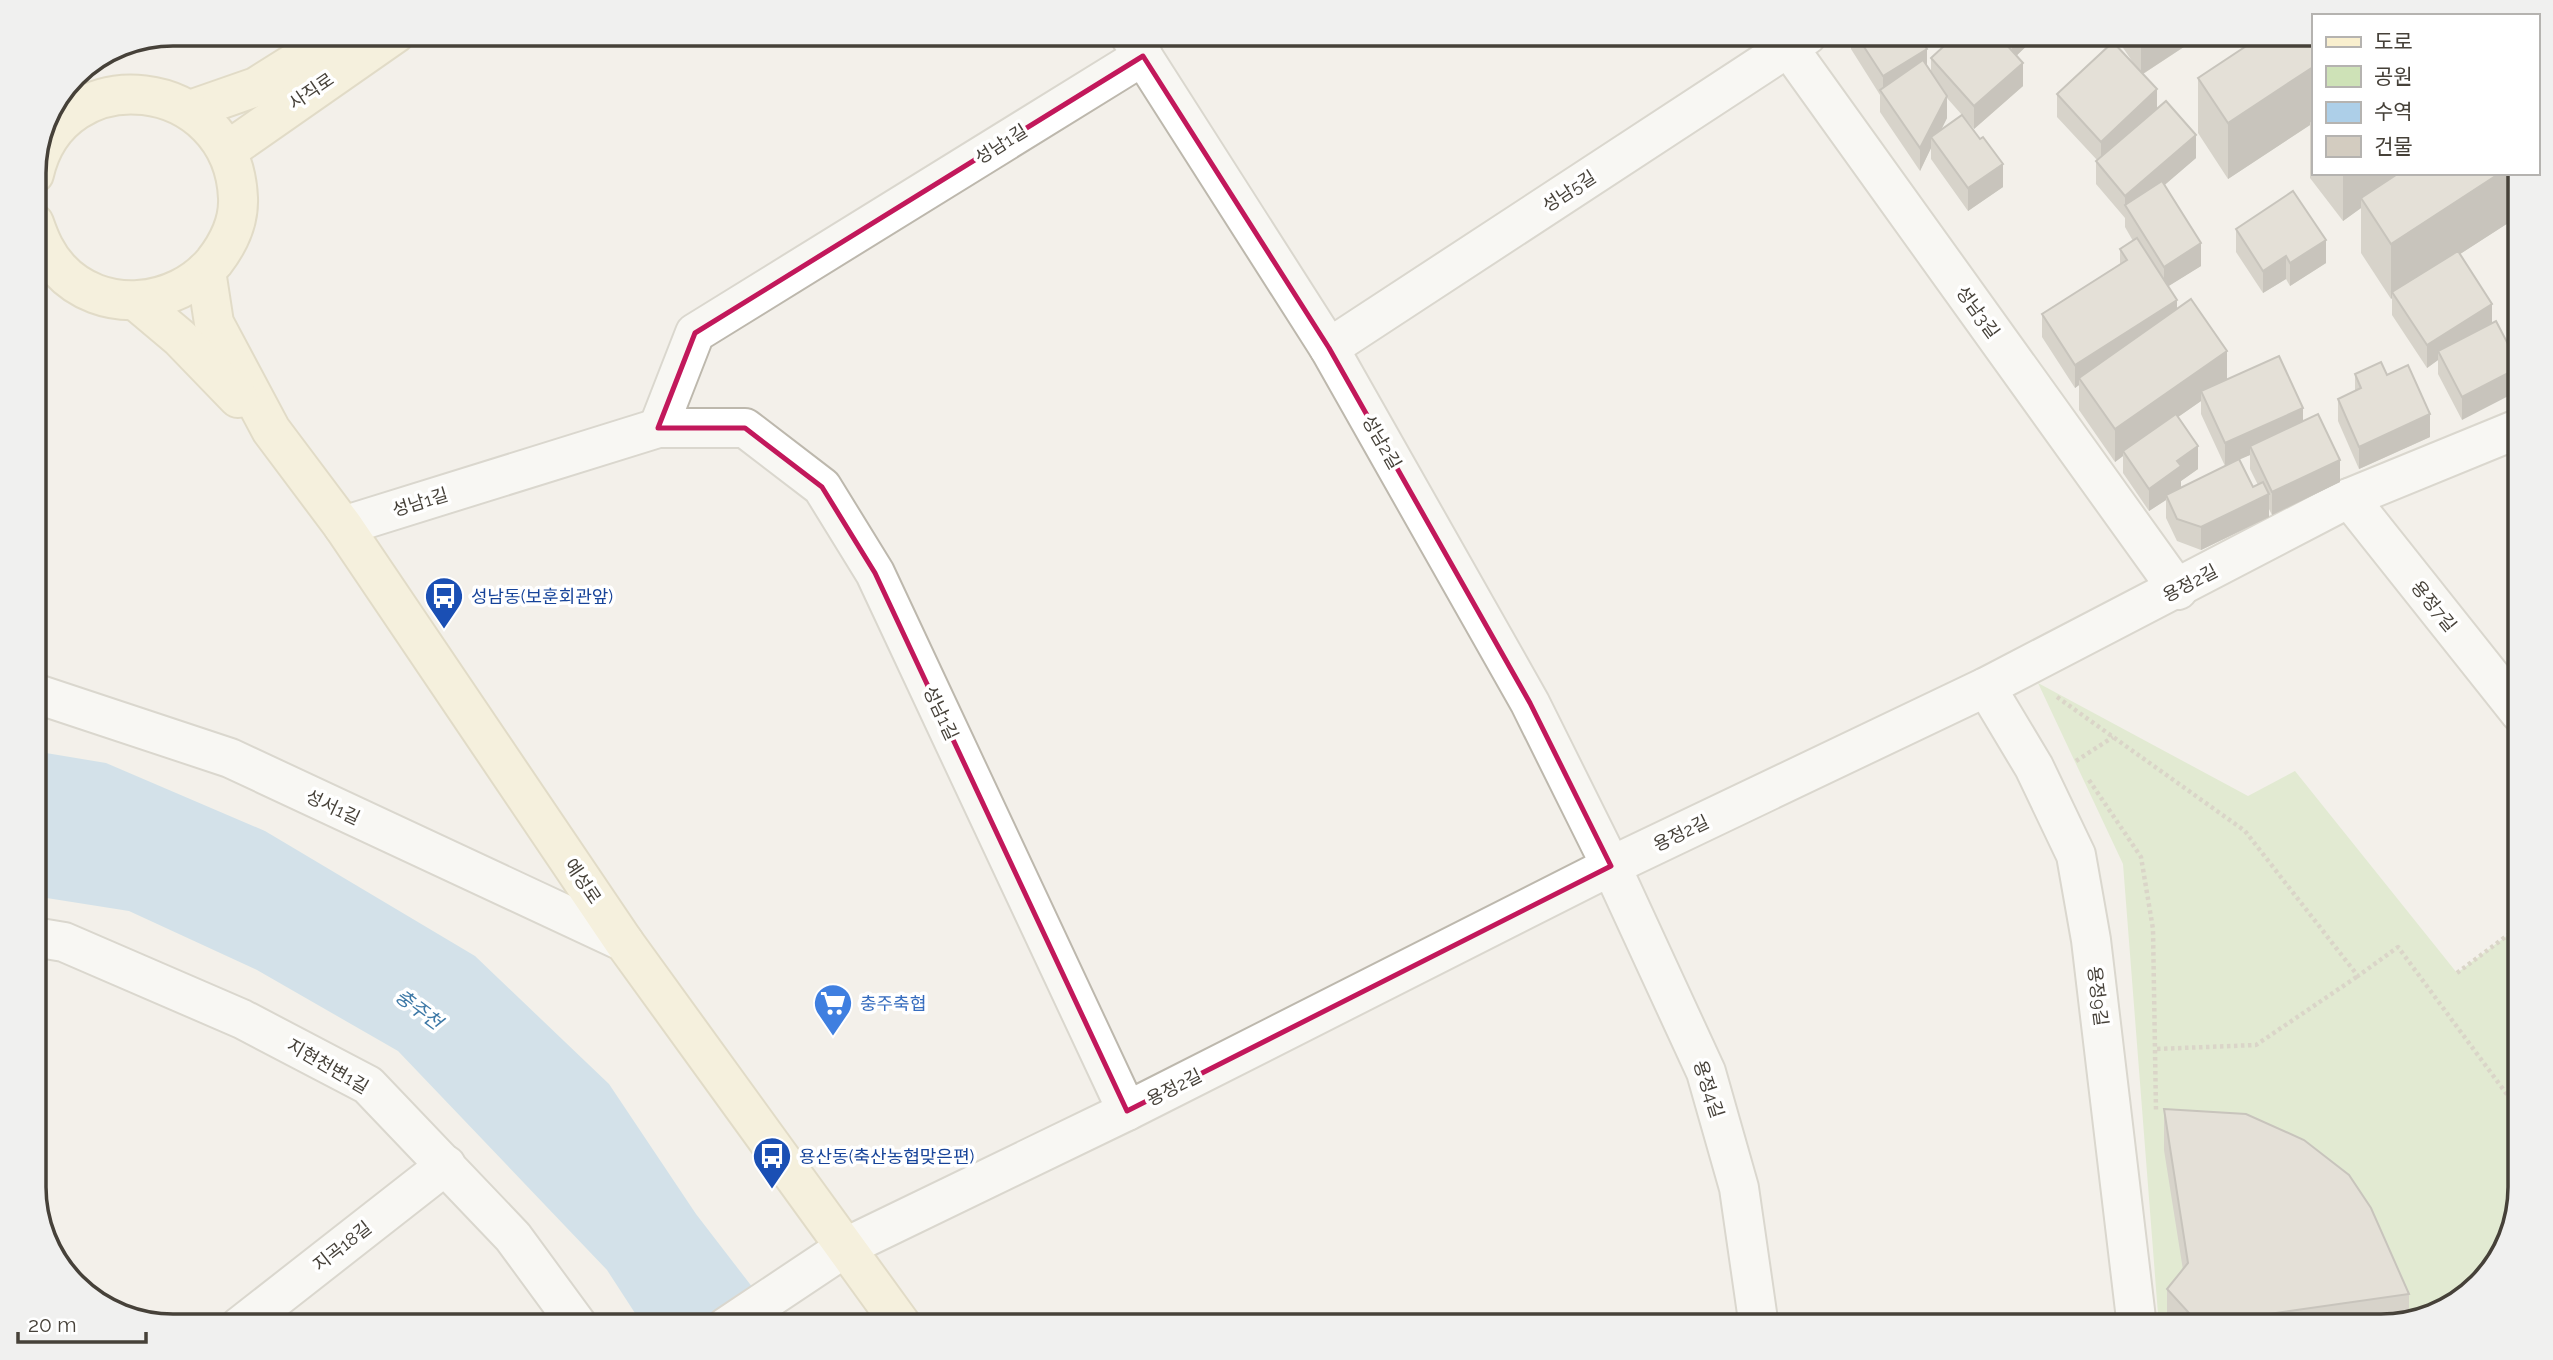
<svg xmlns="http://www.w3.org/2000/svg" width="2553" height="1360" font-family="Raleway,'Noto Sans KR',sans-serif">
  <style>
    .green { fill: #cee2b7 }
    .water { fill: #adcfe8 }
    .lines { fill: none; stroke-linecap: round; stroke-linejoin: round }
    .street-casing { stroke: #bdb8ad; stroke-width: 42 }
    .secondary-casing { stroke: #cdc29e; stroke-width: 42 }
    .path { stroke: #bdb4a0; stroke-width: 4.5; stroke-dasharray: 3.5 3.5; stroke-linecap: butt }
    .street { stroke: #fff; stroke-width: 38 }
    .secondary { stroke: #f9efce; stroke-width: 38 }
    .wall { fill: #b5afa5; fill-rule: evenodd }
    .shaded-wall { fill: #948f86 }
    .building { fill: #d3ccc0; stroke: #948f86; stroke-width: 2 }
    .marked { fill: none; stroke: #c2185b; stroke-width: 5; stroke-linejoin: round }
    .labels { text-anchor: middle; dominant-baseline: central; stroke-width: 7; stroke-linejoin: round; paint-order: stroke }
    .street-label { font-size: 18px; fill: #464139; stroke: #fff }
    .transit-label { font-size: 18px; fill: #164399; stroke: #fff; text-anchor: start }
    .shop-label { font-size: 18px; fill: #366cbe; stroke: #fff; text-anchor: start }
    .water-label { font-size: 19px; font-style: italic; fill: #3d78a6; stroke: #fff }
    .rim { fill: none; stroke: #464139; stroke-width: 3.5 }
  </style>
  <rect width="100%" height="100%" fill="#f3f0ea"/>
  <path class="green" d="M2038,683L2248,796L2295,771L2457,973L2520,926V1188L2505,1250L2458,1304L2381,1327H2159L2123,864Z"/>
  <path class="water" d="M34,751L106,763L265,831L475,956L609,1084L696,1214L783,1327H644L607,1270L398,1051L257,970L129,911L34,896Z"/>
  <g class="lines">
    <g class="street-casing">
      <g id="street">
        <path d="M1128,33L1329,348L1530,703L1611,866L1706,1072L1739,1188L1759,1327"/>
        <path d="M1778,33L2178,590"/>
        <path d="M1329,348L1807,35"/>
        <path d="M658,428L695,333L1143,56"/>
        <path d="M2349,498L2520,713"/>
        <path d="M343,526L658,428H745L822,487L875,573L1127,1111"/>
        <path d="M1986,687L2034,767L2076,855L2091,940L2137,1327"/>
        <path d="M34,693L230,758L624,942"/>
        <path d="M34,937L64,942L242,1019L368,1085L513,1237L579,1327"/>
        <path d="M239,1327L446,1165"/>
        <path d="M726,1327L846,1247L1127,1111L1611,866L1986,687L2349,498L2520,428"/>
      </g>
    </g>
    <g class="secondary-casing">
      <g id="secondary">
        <path d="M190,110L256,87L342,33"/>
        <path d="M227,151L396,33"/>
        <path d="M34,174C61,55 233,75 238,198C239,221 228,244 214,262C176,308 101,315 59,269C46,255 40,240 34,223"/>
        <path d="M206,271L214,323L271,430L343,526L624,942L903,1327"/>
        <path d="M136,301L180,338L238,398"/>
      </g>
    </g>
    <g class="path">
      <path d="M2057,697L2245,831L2358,976L2398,947L2520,1112"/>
      <path d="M2076,761L2113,737"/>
      <path d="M2089,780L2141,857L2153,929L2156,1111"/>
      <path d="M2457,973L2520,926"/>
      <path d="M2157,1049L2256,1045L2358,976"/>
    </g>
    <use href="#street" class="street"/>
    <use href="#secondary" class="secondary"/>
  </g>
  <g class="wall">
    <path d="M1851,33H1926V42L1923,43L1927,66L1931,71V58L1958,33H2040L2016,56L2023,86L1974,129L1964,117L2003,187L1968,211L1931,159V148L1920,171L1880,112V95L1851,49ZM1947,98L1962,115L1941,130L1947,118Z"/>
    <path d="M2113,33H2205L2143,74L2157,108L2196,158L2164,185L2201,266L2168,286L2177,309L2227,379L2303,421L2340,482L2272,515L2269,509V517L2201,550L2177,541L2166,518V500L2149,511L2123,473V456L2115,462L2079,410V385L2075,388L2042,337V314L2120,264V249L2133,241L2125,227V218L2096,184V161L2097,160L2057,117V94L2134,64ZM2201,401V414L2225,466L2181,488V481L2198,469L2178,417ZM2250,455V469L2258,485L2253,487L2239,459Z"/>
    <path d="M2313,33V173H2519V216L2460,254L2492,304L2462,420L2438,374V360L2427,368L2392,315V298L2391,299L2361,253V208L2343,221L2310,178V125L2228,179L2198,133V78Z"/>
    <path d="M2236,229L2326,263L2290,286L2286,279L2263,293L2236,252Z"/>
    <path d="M2355,374L2387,375L2430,437L2359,469L2338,421V399L2355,391Z"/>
    <path d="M2164,1109L2409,1294V1318L2381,1327H2167V1289L2183,1270L2164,1150Z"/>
  </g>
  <g class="shaded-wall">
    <path d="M1913,33H1926V42L1913,50Z"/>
    <path d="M2016,33H2040L2012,60V38Z"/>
    <path d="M2141,33H2205L2141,75Z"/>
    <path d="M1927,49V71L1883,93V76Z"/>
    <path d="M2023,63V86L1974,129V106Z"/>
    <path d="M2313,67V123L2310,122V125L2228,179V123Z"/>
    <path d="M2157,89V112L2101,164V142Z"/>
    <path d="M1947,96V118L1935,142L1931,137V148L1920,171V148Z"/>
    <path d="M2196,135V158L2131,214L2125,206V196Z"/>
    <path d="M2003,164V187L1968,211V188Z"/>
    <path d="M2343,173H2407L2361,198V208L2343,221Z"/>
    <path d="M2500,173H2519V216L2395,296L2392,292V298L2391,299V244Z"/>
    <path d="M2326,240V263L2290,286V263Z"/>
    <path d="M2201,243V266L2164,289V267Z"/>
    <path d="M2286,256V279L2263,293V271Z"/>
    <path d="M2177,300V322L2079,378V385L2075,388V365Z"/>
    <path d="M2492,304V326L2438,351V360L2427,368V345Z"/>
    <path d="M2227,351V383L2201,391V401L2125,454L2123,451V456L2115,462V429Z"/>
    <path d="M2520,367V390L2462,420V397Z"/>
    <path d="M2303,408V431L2250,446V455L2225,466V443Z"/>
    <path d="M2430,414V437L2359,469V447Z"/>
    <path d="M2198,446V469L2181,481V489L2166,495V500L2149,511V489L2177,461Z"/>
    <path d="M2340,460V482L2272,515V492Z"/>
    <path d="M2269,494V517L2201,550V527Z"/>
  </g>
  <g class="building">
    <path d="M1855,33H1917L1927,49L1883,76Z"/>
    <path d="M1958,33H1996L2023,63L1974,106L1931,58Z"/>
    <path d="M2007,33H2016L2012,38Z"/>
    <path d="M2266,33H2313V67L2228,123L2198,78Z"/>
    <path d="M2113,42L2157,89L2101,142L2057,94Z"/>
    <path d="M1923,60L1947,96L1920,148L1880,90Z"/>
    <path d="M2166,101L2196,135L2125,196L2096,161Z"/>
    <path d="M1962,115L1980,139L1983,137L2003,164L1968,188L1931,137Z"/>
    <path d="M2399,173H2500L2391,244L2361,198Z"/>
    <path d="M2162,181L2201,243L2164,267L2125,205Z"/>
    <path d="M2293,191L2326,240L2290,263L2286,256L2263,271L2236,229Z"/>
    <path d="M2137,238L2177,300L2075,365L2042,314L2127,260L2120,249Z"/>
    <path d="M2458,251L2492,304L2427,345L2392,292Z"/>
    <path d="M2191,299L2227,351L2115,429L2079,378Z"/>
    <path d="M2496,321L2520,367L2462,397L2438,351Z"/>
    <path d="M2279,356L2303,408L2225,443L2201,391Z"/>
    <path d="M2381,362L2387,375L2408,365L2430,414L2359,447L2338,399L2361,388L2355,374Z"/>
    <path d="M2176,414L2198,446L2177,461L2181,466L2149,489L2123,451Z"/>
    <path d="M2318,414L2340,460L2272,492L2250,446Z"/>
    <path d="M2239,459L2253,487L2263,482L2269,494L2201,527L2177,519L2166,495Z"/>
    <path d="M2164,1109L2246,1114L2304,1140L2349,1175L2371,1208L2409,1294L2199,1324L2167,1289L2188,1263Z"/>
  </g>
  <path d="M0 0H2553V1360H0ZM1143,56L1329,348L1530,703L1611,866L1127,1111L875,573L822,487L745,428H658L695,333Z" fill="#f3f0ea" fill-opacity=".55" fill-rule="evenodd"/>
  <path class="marked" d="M1143,56L1329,348L1530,703L1611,866L1127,1111L875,573L822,487L745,428H658L695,333Z"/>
  <defs>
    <g id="bus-pin" transform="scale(2.0125)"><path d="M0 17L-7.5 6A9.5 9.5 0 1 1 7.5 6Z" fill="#1a4fb4" stroke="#fff"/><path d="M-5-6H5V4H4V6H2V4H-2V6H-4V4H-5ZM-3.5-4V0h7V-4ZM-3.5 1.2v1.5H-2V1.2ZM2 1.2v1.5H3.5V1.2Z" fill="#fff"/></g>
    <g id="supermarket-pin" transform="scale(2.0125)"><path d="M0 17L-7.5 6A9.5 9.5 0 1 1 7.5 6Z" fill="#3f7fe0" stroke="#fff"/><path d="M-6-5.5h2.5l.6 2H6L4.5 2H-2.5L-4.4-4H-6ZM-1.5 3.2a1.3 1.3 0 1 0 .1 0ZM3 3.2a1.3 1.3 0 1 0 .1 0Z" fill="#fff"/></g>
  </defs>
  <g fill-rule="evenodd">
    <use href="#bus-pin" x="444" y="596"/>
    <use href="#supermarket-pin" x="833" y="1003"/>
    <use href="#bus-pin" x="772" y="1156"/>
  </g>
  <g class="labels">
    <g class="street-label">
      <text transform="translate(311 91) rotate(-34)">사직로</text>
      <text transform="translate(1001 144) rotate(-32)">성남1길</text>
      <text transform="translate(1569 191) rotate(-33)">성남5길</text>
      <text transform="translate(1978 312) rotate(54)">성남3길</text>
      <text transform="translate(1382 442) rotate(60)">성남2길</text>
      <text transform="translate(420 502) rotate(-17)">성남1길</text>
      <text transform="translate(2190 583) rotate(-28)">용정2길</text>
      <text transform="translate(2434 606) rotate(51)">용정7길</text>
      <text transform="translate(941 713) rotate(65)">성남1길</text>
      <text transform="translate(333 807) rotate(25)">성서1길</text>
      <text transform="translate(1681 833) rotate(-26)">용정2길</text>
      <text transform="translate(583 881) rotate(56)">예성로</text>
      <text transform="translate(2098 996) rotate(83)">용정9길</text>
      <text transform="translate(328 1066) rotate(30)">지현천변1길</text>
      <text transform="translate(1174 1087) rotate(-27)">용정2길</text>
      <text transform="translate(1709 1089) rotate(72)">용정4길</text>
      <text transform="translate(342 1246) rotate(-38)">지곡18길</text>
    </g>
    <g class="transit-label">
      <text x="471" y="596">성남동(보훈회관앞)</text>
      <text x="799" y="1156">용산동(축산농협맞은편)</text>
    </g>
    <g class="shop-label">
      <text x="860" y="1003">충주축협</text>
    </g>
    <g class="water-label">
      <text transform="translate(419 1009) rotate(37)">충주천</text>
    </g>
  </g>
  <path d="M0 0H2553V1360H0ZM173 46H2381A127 127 0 0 1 2508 173V1187A127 127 0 0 1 2381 1314H173A127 127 0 0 1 46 1187V173A127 127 0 0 1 173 46Z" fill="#f0f0ef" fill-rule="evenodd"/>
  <path class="rim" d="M173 46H2381A127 127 0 0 1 2508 173V1187A127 127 0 0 1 2381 1314H173A127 127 0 0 1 46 1187V173A127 127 0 0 1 173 46Z"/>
  <rect x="2312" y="14" width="228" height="161" fill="#ffffff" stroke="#b5b3b0" stroke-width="2"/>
  <rect x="2326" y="37" width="35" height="10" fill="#f9efce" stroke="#b5b3b0" stroke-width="2"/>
  <text x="2374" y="49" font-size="21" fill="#464139">도로</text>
  <rect x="2326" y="66" width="35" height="21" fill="#cee2b7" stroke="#b5b3b0" stroke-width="2"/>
  <text x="2374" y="84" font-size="21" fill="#464139">공원</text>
  <rect x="2326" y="102" width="35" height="21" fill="#adcfe8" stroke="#b5b3b0" stroke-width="2"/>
  <text x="2374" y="119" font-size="21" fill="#464139">수역</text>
  <rect x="2326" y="136" width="35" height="21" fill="#d3ccc0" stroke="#b5b3b0" stroke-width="2"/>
  <text x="2374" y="154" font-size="21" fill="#464139">건물</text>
  <path d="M18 1332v10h128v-10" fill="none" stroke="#464139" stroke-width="3.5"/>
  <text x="28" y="1332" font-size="21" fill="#464139" stroke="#ffffff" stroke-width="5" paint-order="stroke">20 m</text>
</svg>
